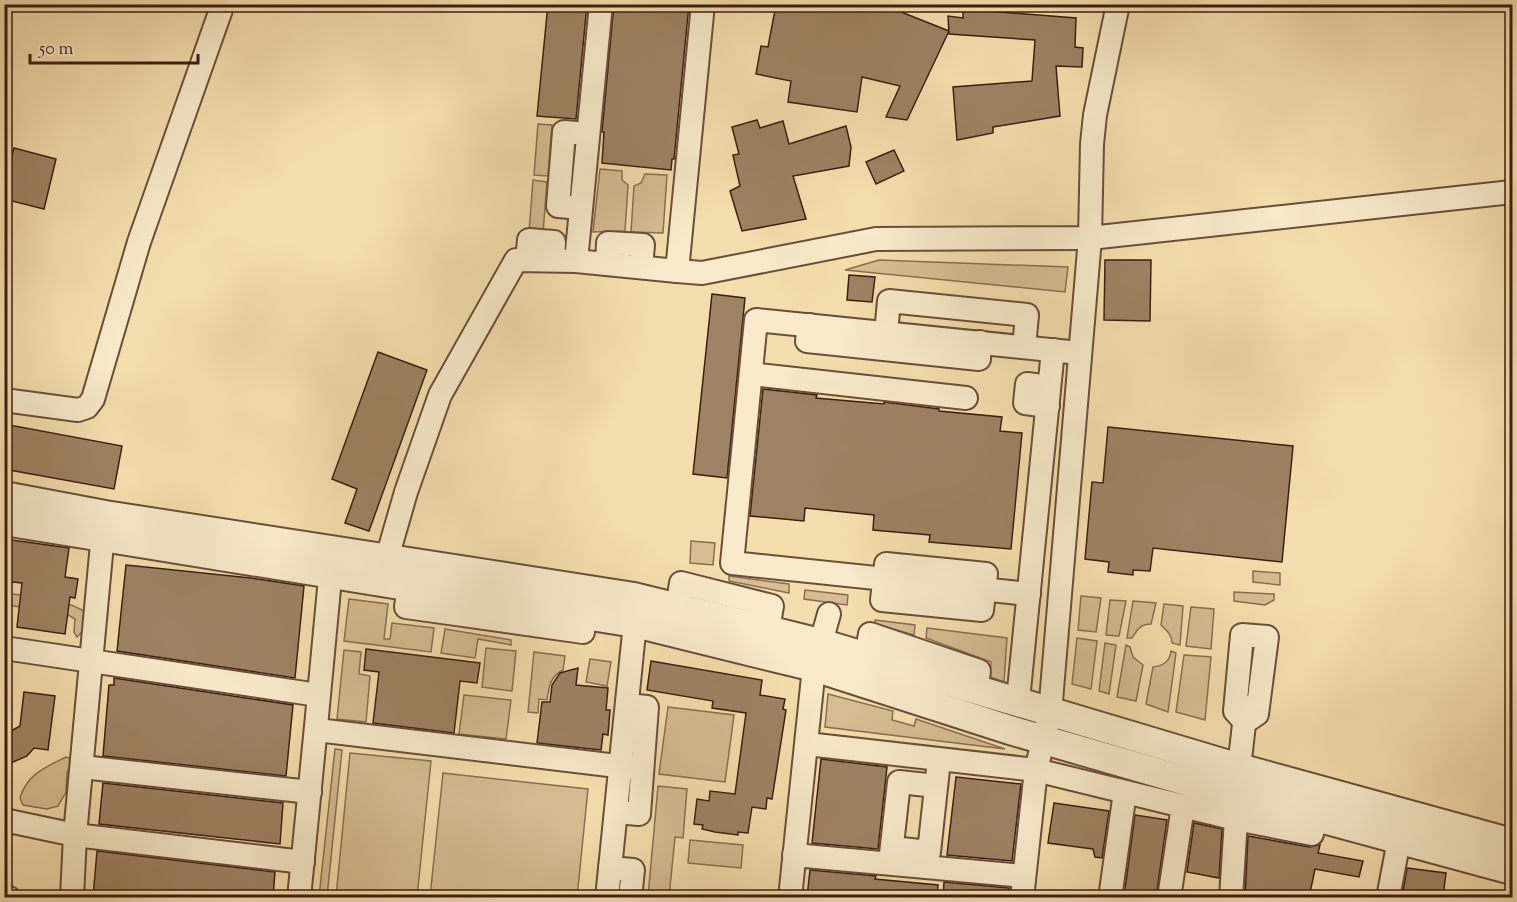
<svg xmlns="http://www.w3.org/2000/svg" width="1517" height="902" font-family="'Sorts Mill Goudy',serif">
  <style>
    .green { fill: #d6bd93; stroke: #8a6e53; stroke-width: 1.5 }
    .building { fill: #9d8263; stroke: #3d1e13; stroke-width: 1.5 }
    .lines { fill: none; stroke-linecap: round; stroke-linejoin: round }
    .minor-casing { stroke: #6b4e3a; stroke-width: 26 }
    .tertiary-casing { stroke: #6b4e3a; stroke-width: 32 }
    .minor { stroke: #f8eaca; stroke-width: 22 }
    .tertiary { stroke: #f8eaca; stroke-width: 28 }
  </style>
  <rect width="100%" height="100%" fill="#f5dead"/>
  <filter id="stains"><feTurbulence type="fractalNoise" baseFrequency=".00333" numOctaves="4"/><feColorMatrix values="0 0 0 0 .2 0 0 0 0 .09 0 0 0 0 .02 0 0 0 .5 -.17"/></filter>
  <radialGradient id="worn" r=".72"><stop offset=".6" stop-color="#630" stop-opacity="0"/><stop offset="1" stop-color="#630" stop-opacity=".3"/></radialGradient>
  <g class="green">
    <path d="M538,124L552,125L548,176L534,175Z"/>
    <path d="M600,169L622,171V180L628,185L625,231L593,232Z"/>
    <path d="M645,174L667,175L663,233L631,232L634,186L641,183Z"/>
    <path d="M533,180L547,182L543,233L529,232Z"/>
    <path d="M879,260L1068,267L1065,292L845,270Z"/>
    <path d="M691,541L715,543L713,565L690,563Z"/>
    <path d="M1253,571L1280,573V585L1253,582Z"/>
    <path d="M729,576L789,584V593L729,581Z"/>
    <path d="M805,590L848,595L847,605L804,599Z"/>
    <path d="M1234,592L1274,594V600L1265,605L1234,601Z"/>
    <path d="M4,593C27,596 70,599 86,613V628L77,637L74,632L75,619L63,612L5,605Z"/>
    <path d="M1081,596L1101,598L1096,632L1078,630Z"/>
    <path d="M349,599L388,604L384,639H390L392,623L434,628L431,652L344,641Z"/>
    <path d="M1110,600L1126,601L1119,636L1106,635Z"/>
    <path d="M1133,601L1156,603L1151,624C1140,624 1137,630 1132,638H1127Z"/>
    <path d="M1164,604L1183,606L1180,645L1172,643C1172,635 1167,631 1161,625Z"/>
    <path d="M1191,607L1214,609L1211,649L1186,646Z"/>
    <path d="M875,620L915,625L914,635L875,624Z"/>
    <path d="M927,628L1007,638L1004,682L990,677L991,662L926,638Z"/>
    <path d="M445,629L511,640V645L478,639L475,658L441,653Z"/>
    <path d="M1077,638L1097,641L1091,689L1072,684Z"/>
    <path d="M1105,643L1116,645L1109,694L1099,691Z"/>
    <path d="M1126,645L1130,647L1133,657L1143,665L1136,701L1117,697Z"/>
    <path d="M486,648L516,651L512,691L482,687Z"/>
    <path d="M344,650L361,652L359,674L370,676L366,722L337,719Z"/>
    <path d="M1171,651L1176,653L1168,712L1146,704L1153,667C1163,666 1170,661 1171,651Z"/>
    <path d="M534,652L565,656L563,670C550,676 549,687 547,700L539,699L538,713L528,712Z"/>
    <path d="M1184,655L1211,657L1205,720L1176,712Z"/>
    <path d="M590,659L611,662L607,686L586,682Z"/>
    <path d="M828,694L893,711L892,720L914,726L916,719L1005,749L825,727Z"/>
    <path d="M464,695L511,700L506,739L459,734Z"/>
    <path d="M668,707L734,715L725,782L659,774Z"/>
    <path d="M335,749L342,750L327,897H319Z"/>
    <path d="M350,753L431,761L417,897H336Z"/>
    <path d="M66,757L72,759L67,773L66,792L58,806L47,809L23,805L20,798C27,774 46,767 66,757Z"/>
    <path d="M443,773L588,789L577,897H430Z"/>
    <path d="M658,786L687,789L683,838L675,837L669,897H648Z"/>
    <path d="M690,840L743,845L741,868L688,863Z"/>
  </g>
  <g class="building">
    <path d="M548,4H587L576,119L537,116Z"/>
    <path d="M614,4H689L674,159H672L671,170L602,163L604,132H602Z"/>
    <path d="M898,4L896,10L949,31L907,120L886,117L900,86L862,77L857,112L788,102L791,81L756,74L761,46L768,47L776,5Z"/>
    <path d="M963,9L1076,18L1075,47L1083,48L1082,67L1056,66L1060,116L993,127V133L957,140L953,87L1032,81L1035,40L949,34L948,16L963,18Z"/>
    <path d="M757,120L760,128L783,121L789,144L846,126L851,147L849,166L793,176L806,219L742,231L730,191L740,186L733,155L739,154L732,127Z"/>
    <path d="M14,148L56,159L44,209L4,199V186Z"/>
    <path d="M894,150L904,171L876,184L866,162Z"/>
    <path d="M1105,260H1151L1150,321L1104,320Z"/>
    <path d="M849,275L875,277L872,302L847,300Z"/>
    <path d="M712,294L745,298L727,478L693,474Z"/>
    <path d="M378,352L427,370L369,531L345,523L357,489L332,479Z"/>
    <path d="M763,389L817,395L816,398L884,404V402L939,409V411L1002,417L1000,431L1022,433L1011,549L929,542L930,535L873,530L874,515L805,508L804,521L750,516Z"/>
    <path d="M4,424L122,446L114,489L4,469Z"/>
    <path d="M1108,427L1293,446L1282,562L1153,548L1150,571L1133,570V575L1108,572L1109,562L1085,559L1092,482L1103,483Z"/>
    <path d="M4,539L69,548L65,577L78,579L75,598L70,597L65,634L17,627L22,583L4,581Z"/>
    <path d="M126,565L251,578L304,586L295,678L117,651Z"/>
    <path d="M366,649L480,663L477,683L460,681L454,733L373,723L379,672L364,670Z"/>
    <path d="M651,661L762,680L760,695L785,699L783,709L786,710L772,799L767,798L766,809L752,807L748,833L738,832V835L715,832L702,829L703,825L694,824L697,799L709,801L710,791L735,794L746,713L712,708L713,701L647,690Z"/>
    <path d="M578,668L576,685L608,688L606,710H610L608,735L603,734L601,750L537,743L542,702H550L552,685L560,673Z"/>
    <path d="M114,678L293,705L286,776L103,756L109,685H114Z"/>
    <path d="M24,692L55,696L48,750L34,748L27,756L4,766V735L20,726Z"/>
    <path d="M821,759L887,767L878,849L812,843Z"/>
    <path d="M956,777L1021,784L1012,861L947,855Z"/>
    <path d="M103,783L283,803L280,844L99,824Z"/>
    <path d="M1054,803L1109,811L1102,858L1095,857L1093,849L1048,843Z"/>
    <path d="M1135,815L1167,820L1156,897H1124Z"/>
    <path d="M1194,823L1222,829L1219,878L1187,872Z"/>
    <path d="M1248,836L1309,847L1320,845L1318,853L1363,861L1359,877L1315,869L1310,893L1299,891L1298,897H1245Z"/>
    <path d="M97,851L275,872L273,897H93Z"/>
    <path d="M1407,868L1446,873L1443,897H1409L1410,891H1403Z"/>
    <path d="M810,870L876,876L875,879L938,885L937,897H807Z"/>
    <path d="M944,882L1009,888L1008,897H943Z"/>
  </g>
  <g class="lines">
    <g class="minor-casing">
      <g id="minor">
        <path d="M601,4L576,261L677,271L703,4"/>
        <path d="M581,208L558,206L564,132L588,134"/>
        <path d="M527,260L529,240L554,242L553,260"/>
        <path d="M607,264L608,243L643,245L641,267"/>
        <path d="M677,271L702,273L876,239L1090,238L1512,192"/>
        <path d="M809,325L807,341L979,359L980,342"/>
        <path d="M886,333L889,301L1027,315L1024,347"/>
        <path d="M751,374L966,398"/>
        <path d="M4,400L78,410L87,407L93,399L139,242L223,4"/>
        <path d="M1048,406L1025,403L1027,384L1049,387"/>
        <path d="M387,558L406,492L440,395L516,260L576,261"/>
        <path d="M886,564L986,574L982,610L882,600Z"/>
        <path d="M409,587L406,607L583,632L585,615"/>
        <path d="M1029,594L732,563L756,320L1080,353"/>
        <path d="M677,608L681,583L772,606L768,630"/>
        <path d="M1242,635L1267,637L1257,714L1245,722L1235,711Z"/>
        <path d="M4,648L318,695"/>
        <path d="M866,657L870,634L979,671L976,691"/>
        <path d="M1019,690L1053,350"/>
        <path d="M317,730L642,769"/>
        <path d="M807,744L1036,770L1236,819L1312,834L1316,817"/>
        <path d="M82,767L310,792"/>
        <path d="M1239,768L1246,707"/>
        <path d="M616,812L639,814L647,707L627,705"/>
        <path d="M4,820L75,835L303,862"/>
        <path d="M892,848L929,852L939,760"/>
        <path d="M794,855L1024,876"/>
        <path d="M890,863L899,782L936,786"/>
        <path d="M610,868L633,870L630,898"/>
        <path d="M4,897L9,898"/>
        <path d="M72,898L75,835L104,522"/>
        <path d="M299,898C310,784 322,671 332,557"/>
        <path d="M607,898L635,623V607"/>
        <path d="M790,898L814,667L829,614"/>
        <path d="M1022,898L1036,770L1050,713L1090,238L1092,144L1095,115L1118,4"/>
        <path d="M1110,898L1125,792"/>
        <path d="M1169,898L1183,806"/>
        <path d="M1231,898L1236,819"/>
        <path d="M1388,898L1399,840"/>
      </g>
    </g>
    <g class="tertiary-casing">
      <g id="tertiary">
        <path d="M4,496L105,515L634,597L820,643L1239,768L1512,843"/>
        <path d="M4,521L635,623L814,667L1010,730L1231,794L1512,870"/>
      </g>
    </g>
    <use href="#minor" class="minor"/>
    <use href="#tertiary" class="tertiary"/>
  </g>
  <rect width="1517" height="902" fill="none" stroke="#f5dead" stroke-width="24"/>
  <rect x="6" y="6" width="1505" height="890" fill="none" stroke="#3d1e13" stroke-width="3"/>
  <rect x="12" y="12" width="1493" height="878" fill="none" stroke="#3d1e13" stroke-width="1.5"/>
  <path d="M30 54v9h168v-9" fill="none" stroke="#3d1e13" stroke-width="3"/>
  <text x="39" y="54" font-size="18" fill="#3d1e13" stroke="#f8eaca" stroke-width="4.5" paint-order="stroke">50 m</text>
  <rect width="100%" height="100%" filter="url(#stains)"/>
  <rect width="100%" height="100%" fill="url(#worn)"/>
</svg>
